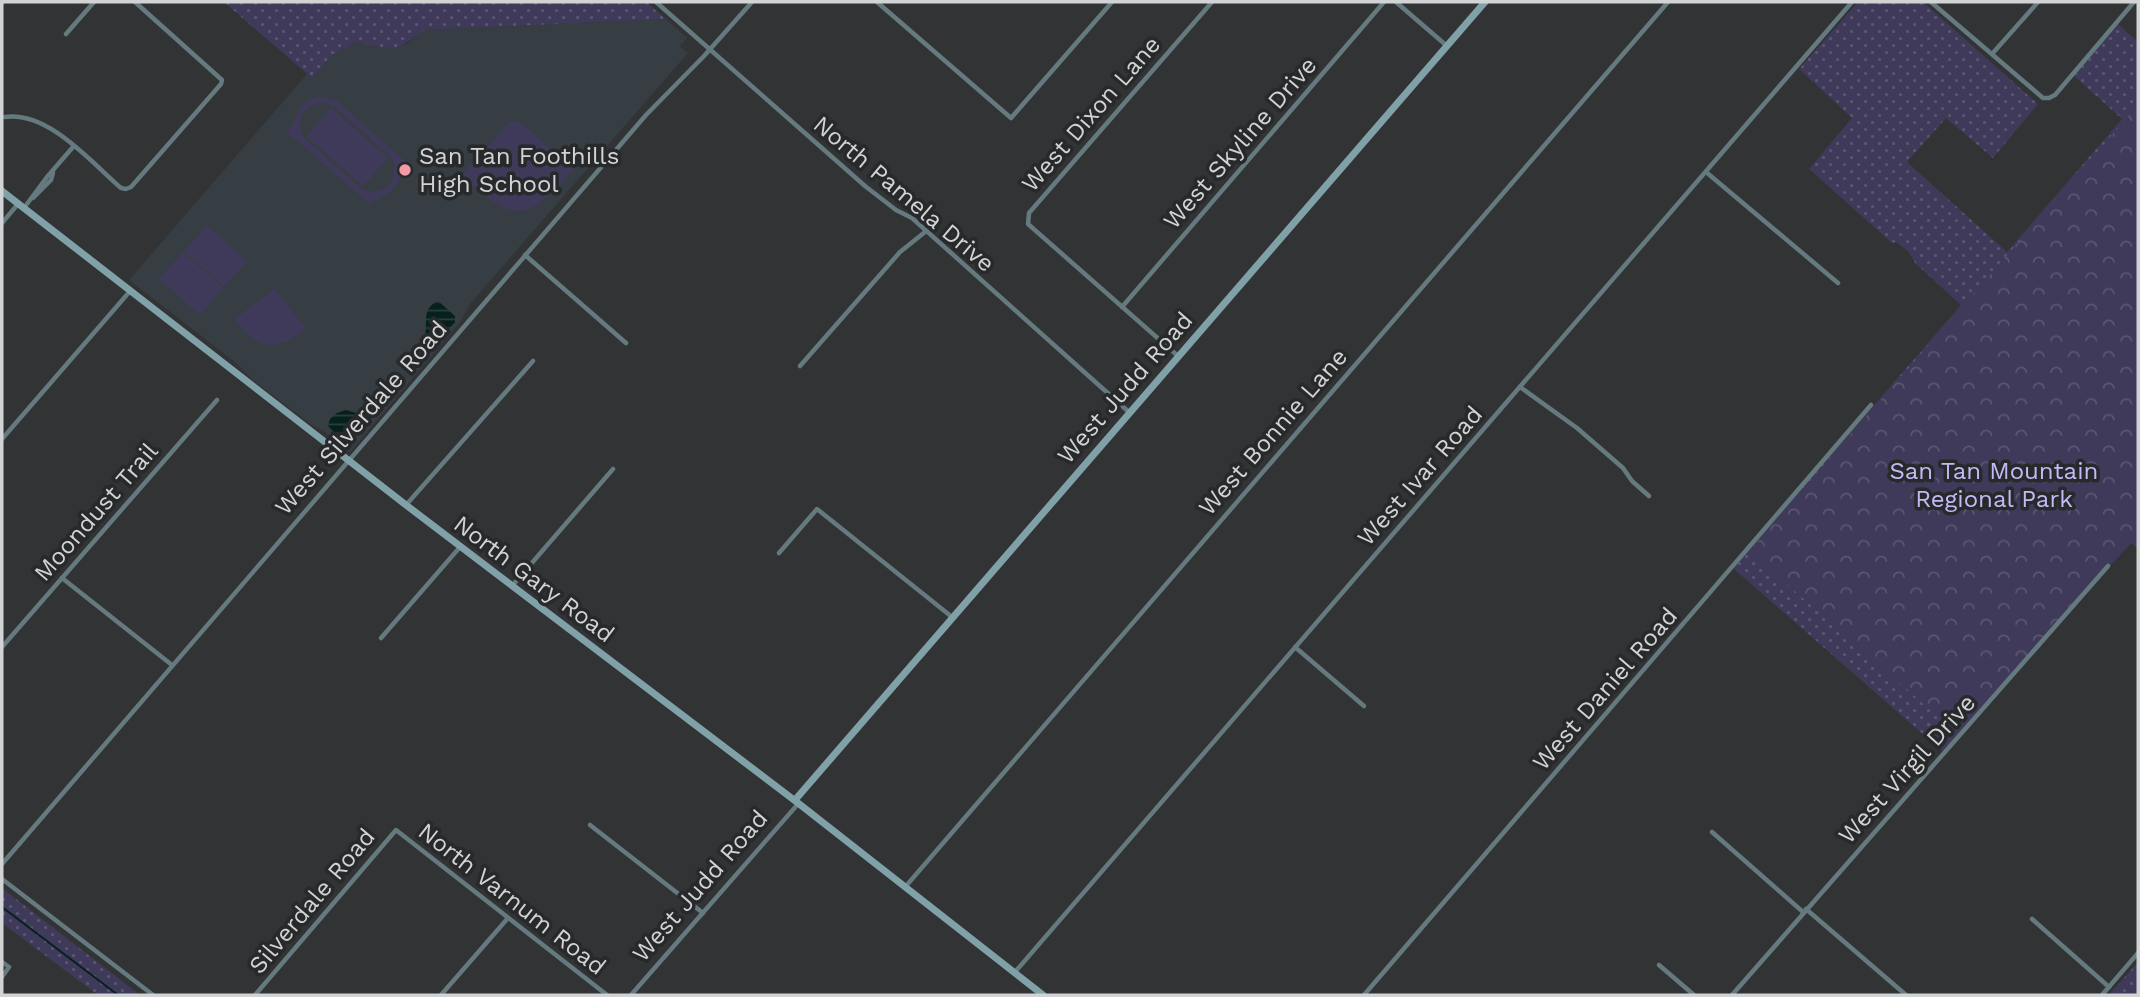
<svg xmlns="http://www.w3.org/2000/svg" width="2140" height="997" font-family="'Work Sans',sans-serif">
  <style>
    .built { fill: #363e43 }
    .grass { fill: url(#grass-dots) }
    .forest { fill: url(#forest-crowns) }
    .garden { fill: #3f3a5a; fill-rule: evenodd }
    .water { fill: url(#water-rules) }
    .lines { fill: none; stroke-linecap: round; stroke-linejoin: round }
    .stream { stroke: #05201d; stroke-width: 2 }
    .street { stroke: #657a7e; stroke-width: 4.5 }
    .secondary { stroke: #81a1a8; stroke-width: 7 }
    .poi-dot { fill: #f39aa9; stroke: #27292b; stroke-width: 2.5 }
    .labels { text-anchor: middle; dominant-baseline: central; stroke-width: 7; stroke-linejoin: round; paint-order: stroke }
    .street-label { font-size: 24px; fill: #d2d3d4; stroke: #27292b }
    .poi-label { font-size: 24px; fill: #d2d3d4; stroke: #27292b; text-anchor: start }
    .park-label { font-size: 24px; fill: #c2baf7; stroke: #27292b }
  </style>
  <defs>
    <pattern id="grass-dots" width="8" height="8" patternUnits="userSpaceOnUse" patternTransform="scale(1.75)"><rect width="8" height="8" fill="#3f3a5a"/><path d="M2 2h.1M6 6h.1" fill="none" stroke="#5a5671" stroke-width="1.8" stroke-linecap="round"/></pattern>
    <pattern id="forest-crowns" width="20" height="18" patternUnits="userSpaceOnUse" patternTransform="scale(1.75)"><rect width="20" height="18" fill="#3f3a5a"/><path d="M2 6a3 3 0 1 1 6 0M12 15a3 3 0 1 1 6 0" fill="none" stroke="#5a5671"/></pattern>
    <pattern id="water-rules" width="6" height="5" patternUnits="userSpaceOnUse" patternTransform="scale(1.75)"><rect width="6" height="5" fill="#05201d"/><path d="M0 2.5h6" fill="none" stroke="#29403d"/></pattern>
  </defs>
  <rect width="100%" height="100%" fill="#313335"/>
  <path class="built" d="M666,19L687,38L680,46L688,53L470,304L461,321L350,452L343,450L325,432L312,425L254,381L236,363L129,280L307,74L312,78L331,56L356,42L387,48L407,44L424,30Z"/>
  <g class="grass">
    <path d="M224,2H646L666,19L424,30C394,54 392,49 356,42L331,56L312,78Z"/>
    <path d="M1858,2H1923L2038,104L1993,158L1946,118L1907,162L2007,252L2122,119L2074,76L2118,24L2138,42V549L2131,543L2112,563L2110,561L1945,750H1941L1733,568L1961,305L1915,263L1909,252L1896,242L1892,243L1809,169L1852,118L1799,69Z"/>
    <path d="M2,888L140,995H98L2,923Z"/>
    <path d="M2138,962V995H2109Z"/>
  </g>
  <path class="forest" d="M2138,105V548L2131,543L1958,734L1749,551Z"/>
  <g class="garden">
    <path d="M316,97H326L336,100L407,163C400,171 401,180 394,188C387,197 377,197 371,205L287,132C299,119 296,103 316,97ZM316,103L329,104L336,108L391,157C397,168 395,178 387,187L372,192L362,189L304,138C296,123 300,110 316,103Z"/>
    <path d="M331,108L388,158L363,186L306,136Z"/>
    <path d="M519,121L574,169C526,224 516,224 461,176L509,122Z"/>
    <path d="M207,225L247,261L224,287L184,251Z"/>
    <path d="M183,252L223,288L200,315L159,279Z"/>
    <path d="M273,290L277,291L306,329C275,353 257,350 234,319Z"/>
  </g>
  <g class="water">
    <path d="M438,301L455,316V322L421,360C421,353 424,345 425,337C428,322 421,309 438,301Z"/>
    <path d="M369,409L373,410V416L353,438H340L328,426L330,419L337,413L346,410L356,413Z"/>
  </g>
  <g class="lines">
    <path class="stream" d="M2,907L118,995"/>
    <g class="street">
      <path d="M656,2L865,186L896,210L912,218L1130,413"/>
      <path d="M877,2L1011,118L1112,2"/>
      <path d="M1396,2L1447,46"/>
      <path d="M1931,2L2043,98H2049L2055,95L2134,2"/>
      <path d="M2,3L3,2"/>
      <path d="M66,34L94,2"/>
      <path d="M1992,54L2038,2"/>
      <path d="M5,117C48,111 90,161 121,188L126,189L131,187L221,84L222,80L135,2"/>
      <path d="M1706,172L1838,283"/>
      <path d="M33,198L51,180L53,173"/>
      <path d="M24,208L47,177L73,147"/>
      <path d="M2,223L18,204"/>
      <path d="M525,255L626,343"/>
      <path d="M1122,307L1384,2"/>
      <path d="M1178,356L1028,224L1029,213L1212,2"/>
      <path d="M800,366L900,252L925,232"/>
      <path d="M1520,387L1577,428L1623,468L1632,481L1649,496"/>
      <path d="M2,439L131,290"/>
      <path d="M406,505L533,361"/>
      <path d="M779,553L817,509L952,617"/>
      <path d="M62,578L172,665"/>
      <path d="M512,586L613,469"/>
      <path d="M381,638L460,547"/>
      <path d="M2,647L217,400"/>
      <path d="M1295,647L1364,706"/>
      <path d="M590,825L703,913"/>
      <path d="M1712,832L1803,912"/>
      <path d="M2,864L646,115L704,56L752,2"/>
      <path d="M2,879L153,995"/>
      <path d="M906,886L1668,2"/>
      <path d="M1806,909L1906,995"/>
      <path d="M2032,919L2109,987"/>
      <path d="M2,962L9,967L2,977"/>
      <path d="M1659,965L1694,995"/>
      <path d="M1015,972L1852,2"/>
      <path d="M255,995L396,830L607,995"/>
      <path d="M441,995L508,918"/>
      <path d="M631,995L798,804"/>
      <path d="M1364,995L1871,405"/>
      <path d="M1732,995L2108,566"/>
      <path d="M2102,995L2138,953"/>
    </g>
    <g class="secondary">
      <path d="M2,191L406,505L798,803L1043,995"/>
      <path d="M795,800L1485,2"/>
    </g>
  </g>
  <circle class="poi-dot" cx="405" cy="170" r="7"/>
  <g class="labels">
    <g class="street-label">
      <text transform="translate(1091 114) rotate(-49)">West Dixon Lane</text>
      <text transform="translate(1240 143) rotate(-49)">West Skyline Drive</text>
      <text transform="translate(904 194) rotate(40)">North Pamela Drive</text>
      <text transform="translate(1125 388) rotate(-49)">West Judd Road</text>
      <text transform="translate(361 418) rotate(-49)">West Silverdale Road</text>
      <text transform="translate(1273 432) rotate(-49)">West Bonnie Lane</text>
      <text transform="translate(1420 476) rotate(-49)">West Ivar Road</text>
      <text transform="translate(96 512) rotate(-49)">Moondust Trail</text>
      <text transform="translate(534 579) rotate(37)">North Gary Road</text>
      <text transform="translate(1605 689) rotate(-49)">West Daniel Road</text>
      <text transform="translate(1907 769) rotate(-48)">West Virgil Drive</text>
      <text transform="translate(700 886) rotate(-49)">West Judd Road</text>
      <text transform="translate(512 899) rotate(38)">North Varnum Road</text>
      <text transform="translate(312 901) rotate(-50)">Silverdale Road</text>
    </g>
    <g class="poi-label">
      <text x="419" y="156">San Tan Foothills<tspan x="419" dy="28">High School</tspan></text>
    </g>
    <g class="park-label">
      <text x="1994" y="471">San Tan Mountain<tspan x="1994" dy="28">Regional Park</tspan></text>
    </g>
  </g>
  <rect width="2140" height="997" fill="none" stroke="#d2d3d4" stroke-width="7"/>
</svg>
